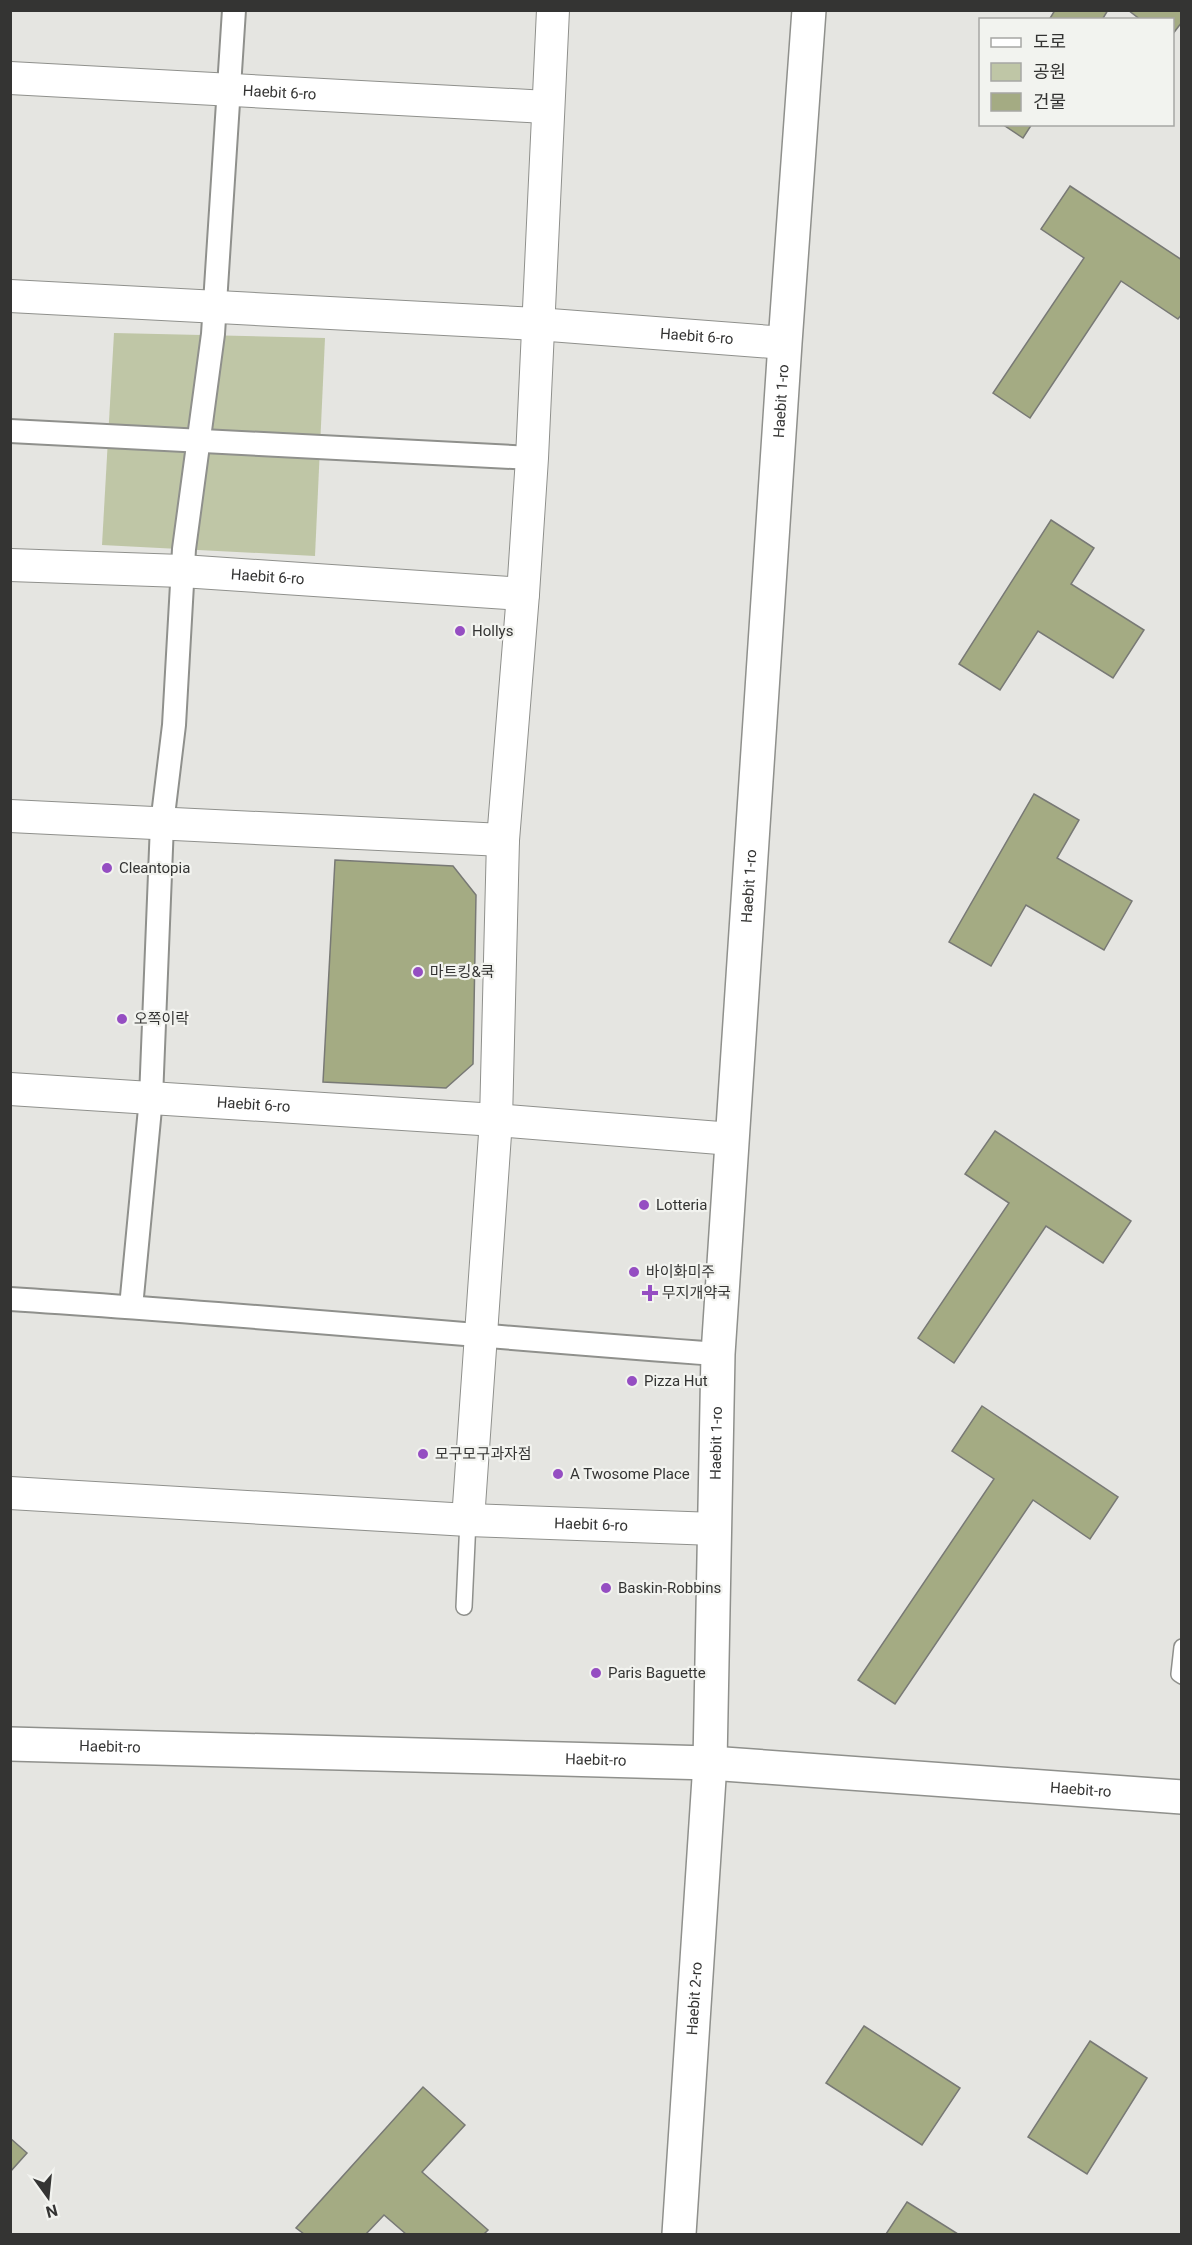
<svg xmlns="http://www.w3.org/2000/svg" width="1192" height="2245" font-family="Roboto,'Noto Sans KR',sans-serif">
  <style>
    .green { fill: #bfc6a6 }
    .building { fill: #a4ab83; stroke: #787975; stroke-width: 1.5 }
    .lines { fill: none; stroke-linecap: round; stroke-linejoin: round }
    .service-casing { stroke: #8f908c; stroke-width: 18 }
    .pedestrian-casing { stroke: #8f908c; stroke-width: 26 }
    .minor-casing { stroke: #8f908c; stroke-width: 34 }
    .tertiary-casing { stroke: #8f908c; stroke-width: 36 }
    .service { stroke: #fff; stroke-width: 15 }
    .pedestrian { stroke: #fff; stroke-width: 22 }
    .minor { stroke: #fff; stroke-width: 32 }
    .tertiary { stroke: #fff; stroke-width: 33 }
    .poi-dot { fill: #954ec2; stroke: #f2f3ef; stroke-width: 2 }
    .labels { text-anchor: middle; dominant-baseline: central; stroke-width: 4.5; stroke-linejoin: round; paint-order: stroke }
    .street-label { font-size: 15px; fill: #343433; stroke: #f2f3ef }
    .poi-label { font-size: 15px; fill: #343433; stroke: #f2f3ef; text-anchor: start }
  </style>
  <rect width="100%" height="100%" fill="#e5e5e1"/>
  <path class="green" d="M114,333L325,338L315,556L102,545Z"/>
  <g class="building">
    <path d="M1055,10H1108L1102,20H1049Z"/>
    <path d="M1128,10H1182V22L1172,35V20H1141Z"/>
    <path d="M1002,124H1032L1023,138Z"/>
    <path d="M1070,186L1182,260V314L1178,319L1121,281L1030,418L993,393L1084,258L1041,229Z"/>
    <path d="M1051,520L1094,548L1071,584L1144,630L1113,678L1038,631L1000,690L959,664Z"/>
    <path d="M1034,794L1079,820L1057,858L1132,901L1104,950L1026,905L991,966L949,942Z"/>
    <path d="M335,860L453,866L476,895L473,1064L446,1088L323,1082Z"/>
    <path d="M995,1131L1131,1221L1103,1263L1046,1226L954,1363L918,1338L1009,1203L965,1174Z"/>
    <path d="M982,1406L1118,1497L1090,1539L1033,1500L895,1704L858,1680L994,1479L952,1451Z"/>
    <path d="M864,2026L960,2088L922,2145L826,2083Z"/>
    <path d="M1090,2041L1147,2078L1087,2174L1028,2137Z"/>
    <path d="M423,2087L465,2125L422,2172L488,2230L484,2234H406L384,2215L366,2234H304L296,2228Z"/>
    <path d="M10,2138L27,2153L10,2172Z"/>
    <path d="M907,2202L958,2234H886Z"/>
  </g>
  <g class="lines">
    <g class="service-casing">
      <g id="service">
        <path d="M464,1607L468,1520"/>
        <path d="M1182,1647L1179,1674L1182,1676"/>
      </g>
    </g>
    <g class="pedestrian-casing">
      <g id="pedestrian">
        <path d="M10,431L532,458"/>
        <path d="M10,1299C247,1314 482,1337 718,1354"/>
        <path d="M131,1307L151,1098L162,824L174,725L184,549L213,334L234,10"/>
      </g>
    </g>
    <g class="minor-casing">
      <g id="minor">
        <path id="s1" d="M10,78L547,107"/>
        <path id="s2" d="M10,296L537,324L785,343"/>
        <path id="s3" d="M10,565L182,571L523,594"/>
        <path d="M10,816L503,840"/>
        <path id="s4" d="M10,1089L496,1120L732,1139"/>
        <path id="s5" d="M10,1493L468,1520L715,1529"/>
        <path d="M468,1520L496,1120L503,840L523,594L532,458L553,10"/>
      </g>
    </g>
    <g class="tertiary-casing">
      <g id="tertiary">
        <path id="s6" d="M10,1744L710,1763L1182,1797"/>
        <path id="s7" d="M679,2234L710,1763L718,1354L785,343L809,10"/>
      </g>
    </g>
    <use href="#service" class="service"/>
    <use href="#pedestrian" class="pedestrian"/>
    <use href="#minor" class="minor"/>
    <use href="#tertiary" class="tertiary"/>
  </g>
  <g class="poi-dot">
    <circle cx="460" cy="631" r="6"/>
    <circle cx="107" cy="868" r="6"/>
    <circle cx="418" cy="972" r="6"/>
    <circle cx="122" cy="1019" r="6"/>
    <circle cx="644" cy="1205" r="6"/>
    <circle cx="634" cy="1272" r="6"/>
    <path d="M647 1284h6v6h6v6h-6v6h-6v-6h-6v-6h6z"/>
    <circle cx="632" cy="1381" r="6"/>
    <circle cx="423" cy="1454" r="6"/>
    <circle cx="558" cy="1474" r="6"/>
    <circle cx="606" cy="1588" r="6"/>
    <circle cx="596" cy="1673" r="6"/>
  </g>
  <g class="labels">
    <g class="street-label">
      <text stroke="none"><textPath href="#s1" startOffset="270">Haebit 6-ro</textPath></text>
      <text stroke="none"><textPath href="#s2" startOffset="688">Haebit 6-ro</textPath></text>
      <text stroke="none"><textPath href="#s7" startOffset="1836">Haebit 1-ro</textPath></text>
      <text stroke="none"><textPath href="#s3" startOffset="258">Haebit 6-ro</textPath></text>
      <text stroke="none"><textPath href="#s7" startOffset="1350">Haebit 1-ro</textPath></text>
      <text stroke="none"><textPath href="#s4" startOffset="244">Haebit 6-ro</textPath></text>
      <text stroke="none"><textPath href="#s7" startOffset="792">Haebit 1-ro</textPath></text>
      <text stroke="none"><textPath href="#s5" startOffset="582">Haebit 6-ro</textPath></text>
      <text stroke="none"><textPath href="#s6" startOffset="100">Haebit-ro</textPath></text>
      <text stroke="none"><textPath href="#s6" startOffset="586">Haebit-ro</textPath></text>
      <text stroke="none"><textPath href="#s6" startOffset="1072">Haebit-ro</textPath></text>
      <text stroke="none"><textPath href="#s7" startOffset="236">Haebit 2-ro</textPath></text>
    </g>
    <g class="poi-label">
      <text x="472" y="631">Hollys</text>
      <text x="119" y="868">Cleantopia</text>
      <text x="430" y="972">마트킹&amp;쿡</text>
      <text x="134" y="1019">오쪽이락</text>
      <text x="656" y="1205">Lotteria</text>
      <text x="646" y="1272">바이화미주</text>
      <text x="662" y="1293">무지개약국</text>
      <text x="644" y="1381">Pizza Hut</text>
      <text x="435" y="1454">모구모구과자점</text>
      <text x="570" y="1474">A Twosome Place</text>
      <text x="618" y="1588">Baskin-Robbins</text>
      <text x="608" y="1673">Paris Baguette</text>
    </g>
  </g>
  <rect width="1192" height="2245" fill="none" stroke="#343433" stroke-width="24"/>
  <rect x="979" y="18" width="195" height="108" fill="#f2f3ef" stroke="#a6a7a4" stroke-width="1.5"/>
  <rect x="991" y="38" width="30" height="9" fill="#ffffff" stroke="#a6a7a4" stroke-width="1.5"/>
  <text x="1033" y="48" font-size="18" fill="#343433">도로</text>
  <rect x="991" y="63" width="30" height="18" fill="#bfc6a6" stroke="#a6a7a4" stroke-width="1.5"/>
  <text x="1033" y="78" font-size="18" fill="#343433">공원</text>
  <rect x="991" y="93" width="30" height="18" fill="#a4ab83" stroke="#a6a7a4" stroke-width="1.5"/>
  <text x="1033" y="108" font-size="18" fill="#343433">건물</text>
  <g transform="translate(48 2197) rotate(165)" stroke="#f2f3ef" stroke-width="4.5" paint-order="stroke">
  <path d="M0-4.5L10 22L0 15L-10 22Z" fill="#343433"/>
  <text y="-9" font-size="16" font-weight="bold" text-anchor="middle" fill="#343433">N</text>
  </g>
</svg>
